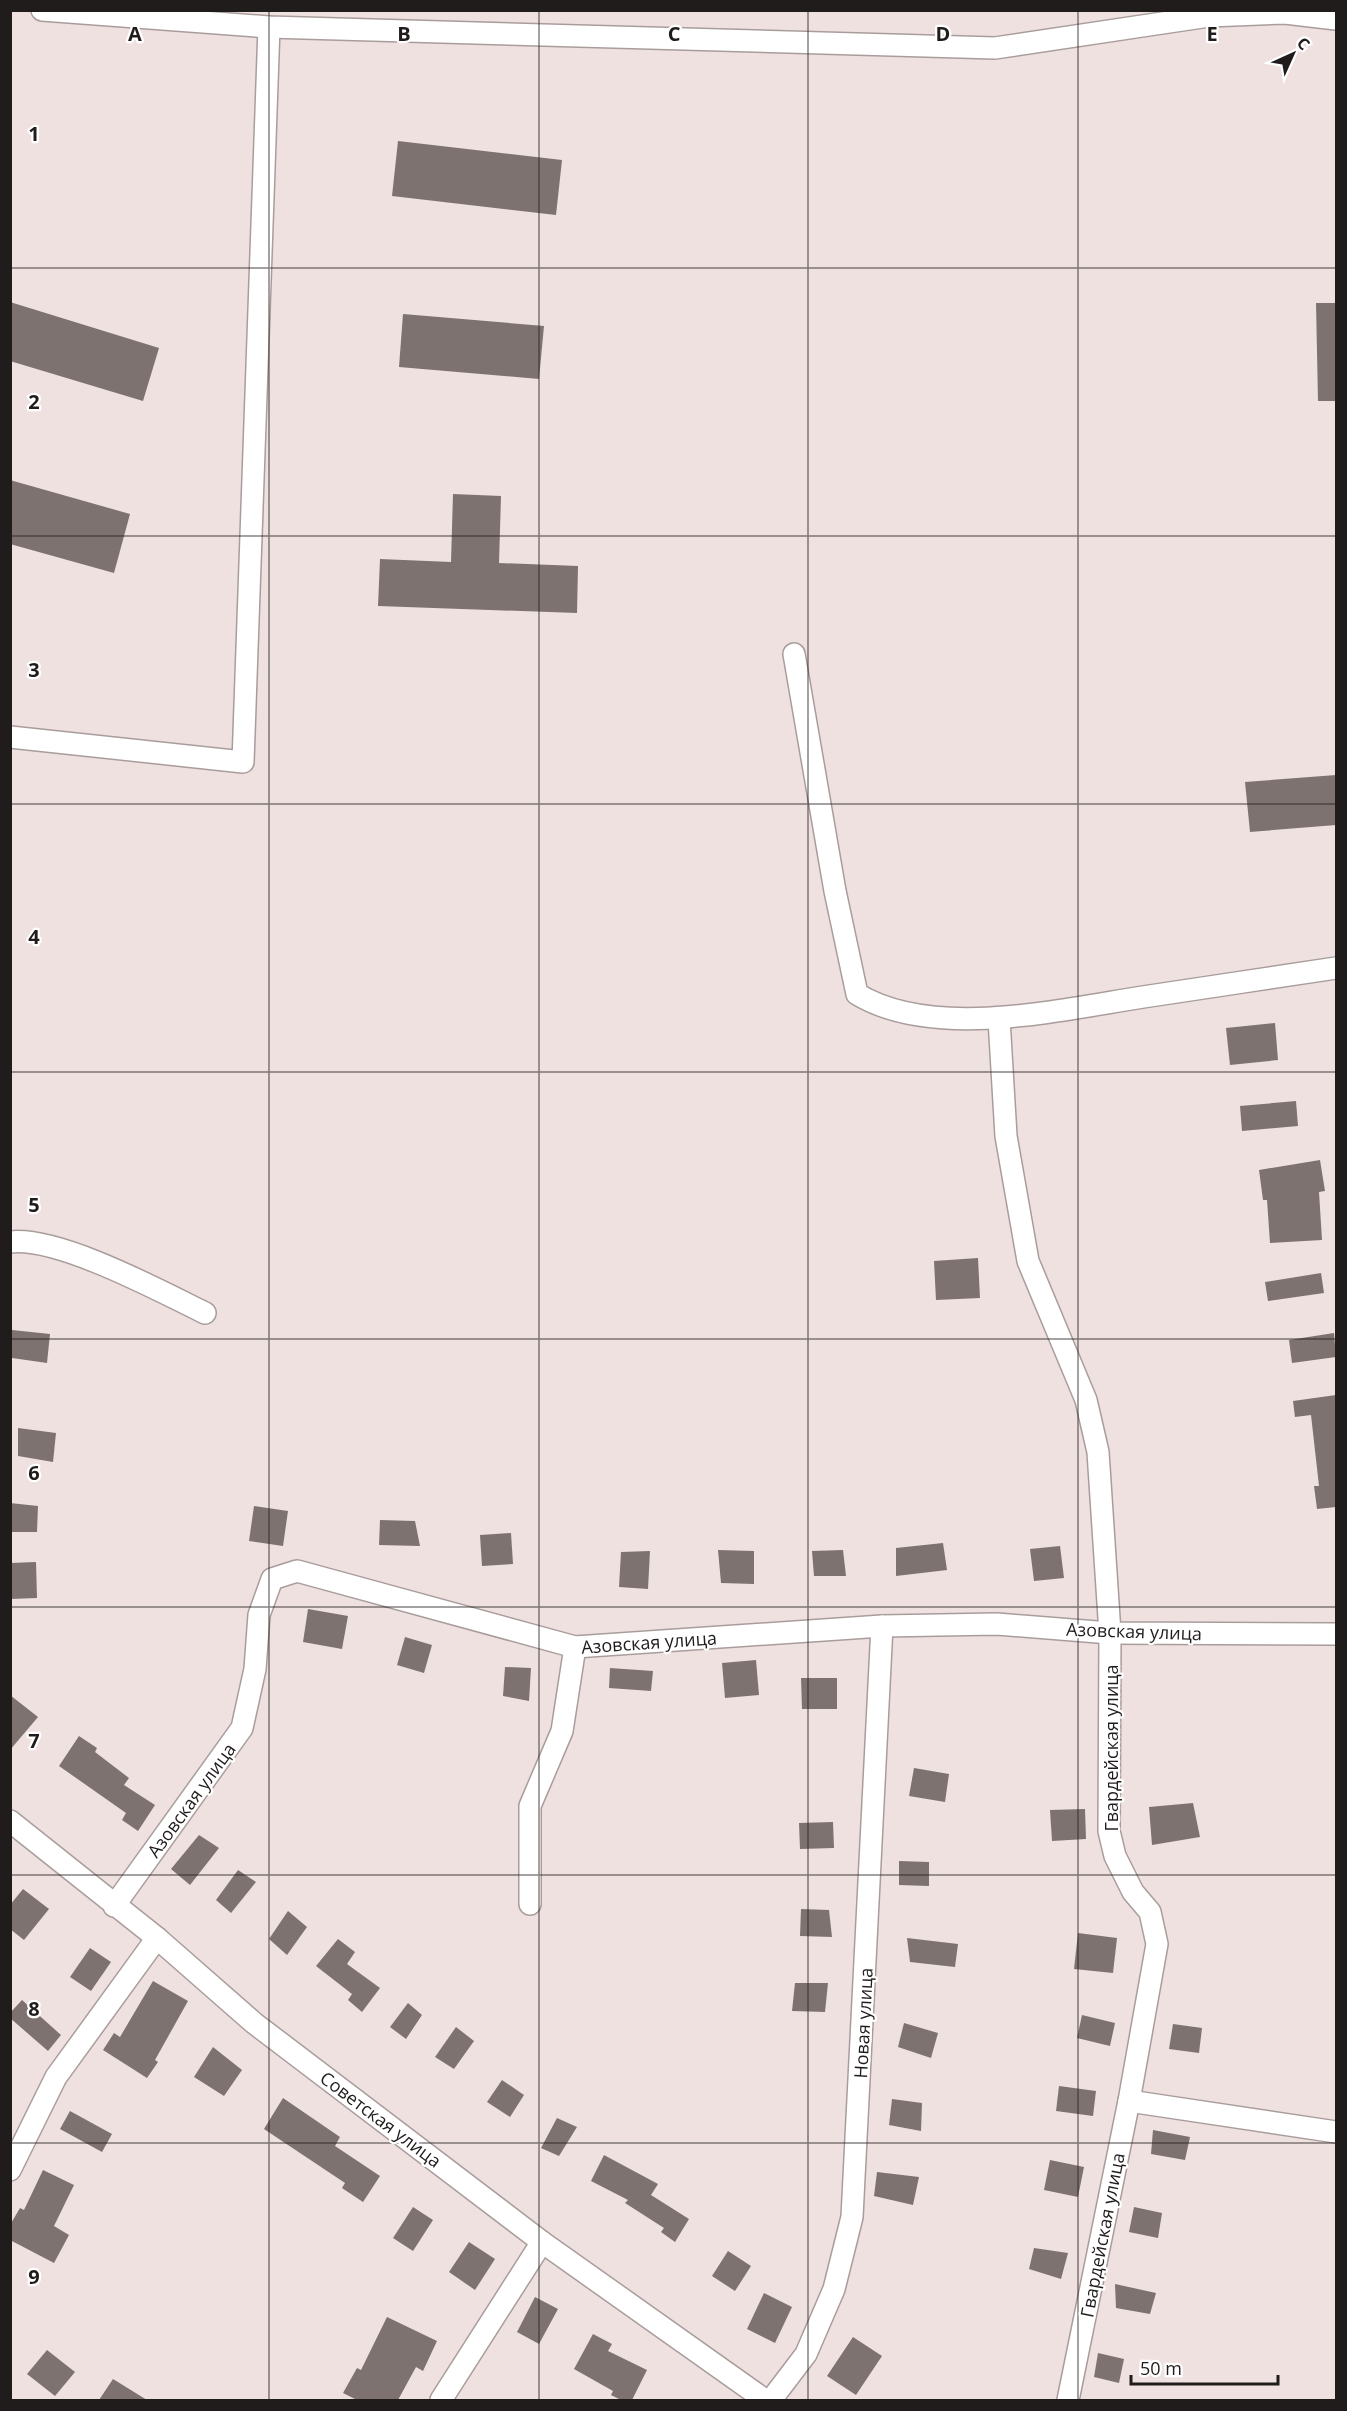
<svg xmlns="http://www.w3.org/2000/svg" width="1347" height="2411" font-family="'Open Sans',sans-serif">
  <style>
    .building { fill: #7e7271 }
    .lines { fill: none; stroke-linecap: round; stroke-linejoin: round }
    .minor-casing { stroke: #a99d9c; stroke-width: 24 }
    .minor { stroke: #fff; stroke-width: 21 }
    .grid { fill: none; stroke: #211c1c; stroke-width: 1.5; stroke-opacity: 0.55 }
    .labels { text-anchor: middle; dominant-baseline: central; stroke-width: 4.5; stroke-linejoin: round; paint-order: stroke }
    .street-label { font-size: 18px; fill: #211c1c; stroke: #fff }
    .grid-label { font-size: 20px; text-anchor: middle; font-weight: bold; fill: #211c1c; stroke: #fff; stroke-width: 4.5; stroke-linejoin: round; paint-order: stroke }
  </style>
  <rect width="100%" height="100%" fill="#efe1e0"/>
  <g class="building">
    <path d="M398,141L562,160L556,215L392,196Z"/>
    <path d="M10,302L159,348L143,401L10,361Z"/>
    <path d="M1316,303H1336V401H1318Z"/>
    <path d="M403,314L544,326L539,379L399,367Z"/>
    <path d="M10,480L130,514L114,573L10,544Z"/>
    <path d="M453,494L501,496L499,563L578,566L577,613L378,606L380,559L451,562Z"/>
    <path d="M1336,775V825L1250,832L1245,782Z"/>
    <path d="M1275,1023L1278,1060L1230,1065L1226,1028Z"/>
    <path d="M1296,1101L1298,1126L1242,1131L1240,1106Z"/>
    <path d="M1320,1160L1325,1191L1319,1192L1322,1240L1270,1243L1267,1200H1263L1259,1170Z"/>
    <path d="M978,1258L980,1298L936,1300L934,1261Z"/>
    <path d="M1321,1273L1324,1293L1268,1301L1265,1282Z"/>
    <path d="M12,1330L50,1334L47,1363L12,1358Z"/>
    <path d="M1334,1333L1336,1357L1292,1363L1289,1340Z"/>
    <path d="M1336,1395V1507L1317,1509L1314,1486H1319L1311,1415L1295,1417L1293,1401Z"/>
    <path d="M18,1428L56,1433L53,1462L18,1456Z"/>
    <path d="M10,1503L38,1506L37,1532H10Z"/>
    <path d="M254,1506L288,1511L283,1546L249,1541Z"/>
    <path d="M380,1520L415,1521L420,1546L379,1545Z"/>
    <path d="M511,1533L513,1564L482,1566L480,1535Z"/>
    <path d="M943,1543L947,1570L896,1576V1548Z"/>
    <path d="M1060,1546L1064,1578L1034,1581L1030,1549Z"/>
    <path d="M718,1550L754,1551V1584L721,1583Z"/>
    <path d="M843,1550L846,1576H814L812,1551Z"/>
    <path d="M650,1551L648,1589L619,1587L621,1552Z"/>
    <path d="M36,1562L37,1598L10,1599V1563Z"/>
    <path d="M308,1609L348,1616L342,1649L303,1642Z"/>
    <path d="M405,1637L432,1645L424,1673L397,1665Z"/>
    <path d="M756,1660L759,1695L725,1698L722,1663Z"/>
    <path d="M505,1667L531,1668L529,1701L503,1696Z"/>
    <path d="M610,1668L653,1671L651,1691L609,1688Z"/>
    <path d="M801,1678H837V1709H802Z"/>
    <path d="M10,1695L38,1717L10,1750Z"/>
    <path d="M79,1736L97,1748L95,1752L129,1778L124,1785L155,1805L138,1831L122,1820L126,1813L59,1766Z"/>
    <path d="M914,1768L949,1774L945,1802L909,1796Z"/>
    <path d="M1193,1803L1200,1837L1152,1845L1149,1807Z"/>
    <path d="M1085,1809L1086,1839L1052,1841L1050,1810Z"/>
    <path d="M833,1822L834,1848L800,1849L799,1823Z"/>
    <path d="M199,1835L219,1848L190,1885L171,1869Z"/>
    <path d="M899,1861L929,1862V1886L899,1885Z"/>
    <path d="M238,1870L256,1882L231,1913L216,1900Z"/>
    <path d="M23,1889L49,1909L24,1940L10,1929V1905Z"/>
    <path d="M801,1909L829,1910L832,1937L800,1936Z"/>
    <path d="M288,1911L307,1927L287,1955L269,1939Z"/>
    <path d="M1078,1933L1117,1938L1113,1973L1074,1969Z"/>
    <path d="M907,1938L958,1944L955,1967L910,1962Z"/>
    <path d="M338,1939L355,1952L347,1964L380,1988L362,2012L348,2000L352,1994L316,1966Z"/>
    <path d="M90,1948L111,1962L91,1991L70,1977Z"/>
    <path d="M153,1981L188,2001L155,2060L158,2062L147,2078L103,2050L114,2033L120,2037Z"/>
    <path d="M795,1983H828L825,2012L792,2011Z"/>
    <path d="M22,2000L61,2035L48,2051L10,2018V2013Z"/>
    <path d="M408,2003L422,2015L406,2039L390,2027Z"/>
    <path d="M1082,2015L1115,2023L1110,2046L1077,2038Z"/>
    <path d="M904,2023L938,2033L931,2058L898,2047Z"/>
    <path d="M1173,2024L1202,2028L1199,2053L1169,2049Z"/>
    <path d="M456,2027L474,2041L454,2069L435,2057Z"/>
    <path d="M213,2047L242,2070L224,2096L194,2077Z"/>
    <path d="M502,2080L524,2095L510,2117L487,2102Z"/>
    <path d="M1059,2086L1096,2091L1093,2116L1056,2111Z"/>
    <path d="M283,2098L340,2137L335,2146L380,2176L363,2202L342,2188L345,2183L264,2129Z"/>
    <path d="M892,2099L922,2103L921,2131L889,2125Z"/>
    <path d="M70,2111L112,2134L102,2152L60,2129Z"/>
    <path d="M557,2118L577,2127L559,2156L541,2148Z"/>
    <path d="M1153,2130L1190,2137L1185,2160L1151,2154Z"/>
    <path d="M604,2155L658,2184L651,2195L689,2219L675,2242L661,2232L664,2228L625,2203L628,2200L591,2181Z"/>
    <path d="M1050,2160L1084,2167L1078,2197L1044,2190Z"/>
    <path d="M43,2170L74,2185L54,2226L69,2235L54,2263L10,2240V2225L20,2208L24,2210Z"/>
    <path d="M877,2172L919,2177L913,2205L874,2196Z"/>
    <path d="M413,2207L433,2220L413,2251L393,2238Z"/>
    <path d="M1134,2207L1162,2213L1158,2238L1129,2232Z"/>
    <path d="M469,2242L495,2259L475,2290L449,2272Z"/>
    <path d="M1034,2248L1068,2253L1061,2279L1029,2269Z"/>
    <path d="M728,2251L751,2266L735,2291L712,2276Z"/>
    <path d="M1115,2284L1156,2293L1150,2314L1116,2308Z"/>
    <path d="M764,2293L792,2307L775,2343L747,2329Z"/>
    <path d="M535,2297L558,2309L539,2344L517,2332Z"/>
    <path d="M387,2317L437,2341L423,2371L416,2367L398,2400H357L343,2393L357,2368L361,2370Z"/>
    <path d="M593,2334L612,2344L608,2351L647,2370L632,2400H621L611,2395L613,2391L574,2369Z"/>
    <path d="M853,2337L882,2356L856,2395L827,2376Z"/>
    <path d="M47,2350L75,2372L55,2396L27,2374Z"/>
    <path d="M1098,2353L1124,2359L1119,2383L1094,2377Z"/>
    <path d="M113,2379L147,2400H99Z"/>
  </g>
  <g class="lines">
    <g class="minor-casing">
      <g id="minor">
        <path d="M42,10L269,27L995,48L1209,16L1285,13L1336,19"/>
        <path d="M794,654L835,891L857,994C933,1040 1059,1010 1143,997C1207,987 1272,978 1336,968"/>
        <path d="M10,737L243,762L269,27"/>
        <path d="M999,1019L1006,1136L1028,1261L1086,1400L1098,1452L1110,1633L1109,1831L1115,1856L1133,1892L1150,1912L1157,1944L1129,2101L1068,2400"/>
        <path d="M10,1242C58,1236 160,1291 205,1313"/>
        <path d="M10,1821L157,1938L254,2023L542,2242L765,2400"/>
        <path d="M530,1904V1806L562,1731L575,1647"/>
        <path d="M114,1906L242,1728L255,1669L259,1615L272,1579L297,1571L575,1647L882,1626L997,1624L1110,1633L1336,1634"/>
        <path d="M1129,2101L1336,2132"/>
        <path d="M10,2170L56,2077L157,1938"/>
        <path d="M441,2400L542,2242"/>
        <path d="M771,2400L806,2354L834,2289L852,2217L882,1626"/>
      </g>
    </g>
    <use href="#minor" class="minor"/>
  </g>
  <path class="grid" d="M269,10V2400M539,10V2400M808,10V2400M1078,10V2400M10,268H1336M10,536H1336M10,804H1336M10,1072H1336M10,1339H1336M10,1607H1336M10,1875H1336M10,2143H1336"/>
  <g class="labels">
    <g class="street-label">
      <text transform="translate(1134 1631) rotate(2)">Азовская улица</text>
      <text transform="translate(649 1642) rotate(-4)">Азовская улица</text>
      <text transform="translate(1111 1748) rotate(-90)">Гвардейская улица</text>
      <text transform="translate(191 1800) rotate(-54)">Азовская улица</text>
      <text transform="translate(863 2023) rotate(-87)">Новая улица</text>
      <text transform="translate(381 2119) rotate(37)">Советская улица</text>
      <text transform="translate(1102 2235) rotate(-79)">Гвардейская улица</text>
    </g>
  </g>
  <g class="grid-label">
    <text x="135" y="41">A</text>
    <text x="404" y="41">B</text>
    <text x="674" y="41">C</text>
    <text x="943" y="41">D</text>
    <text x="1212" y="41">E</text>
    <text x="34" y="141">1</text>
    <text x="34" y="409">2</text>
    <text x="34" y="677">3</text>
    <text x="34" y="944">4</text>
    <text x="34" y="1212">5</text>
    <text x="34" y="1480">6</text>
    <text x="34" y="1748">7</text>
    <text x="34" y="2016">8</text>
    <text x="34" y="2284">9</text>
  </g>
  <rect width="1347" height="2411" fill="none" stroke="#211c1c" stroke-width="24"/>
  <g transform="translate(1293 54) rotate(45)" stroke="#ffffff" stroke-width="4.5" paint-order="stroke">
  <path d="M0-4.5L10 22L0 15L-10 22Z" fill="#211c1c"/>
  <text y="-9" font-size="16" font-weight="bold" text-anchor="middle" fill="#211c1c">С</text>
  </g>
  <path d="M1131 2375v9h147v-9" fill="none" stroke="#211c1c" stroke-width="3"/>
  <text x="1140" y="2375" font-size="18" fill="#211c1c" stroke="#ffffff" stroke-width="4.5" paint-order="stroke">50 m</text>
</svg>
